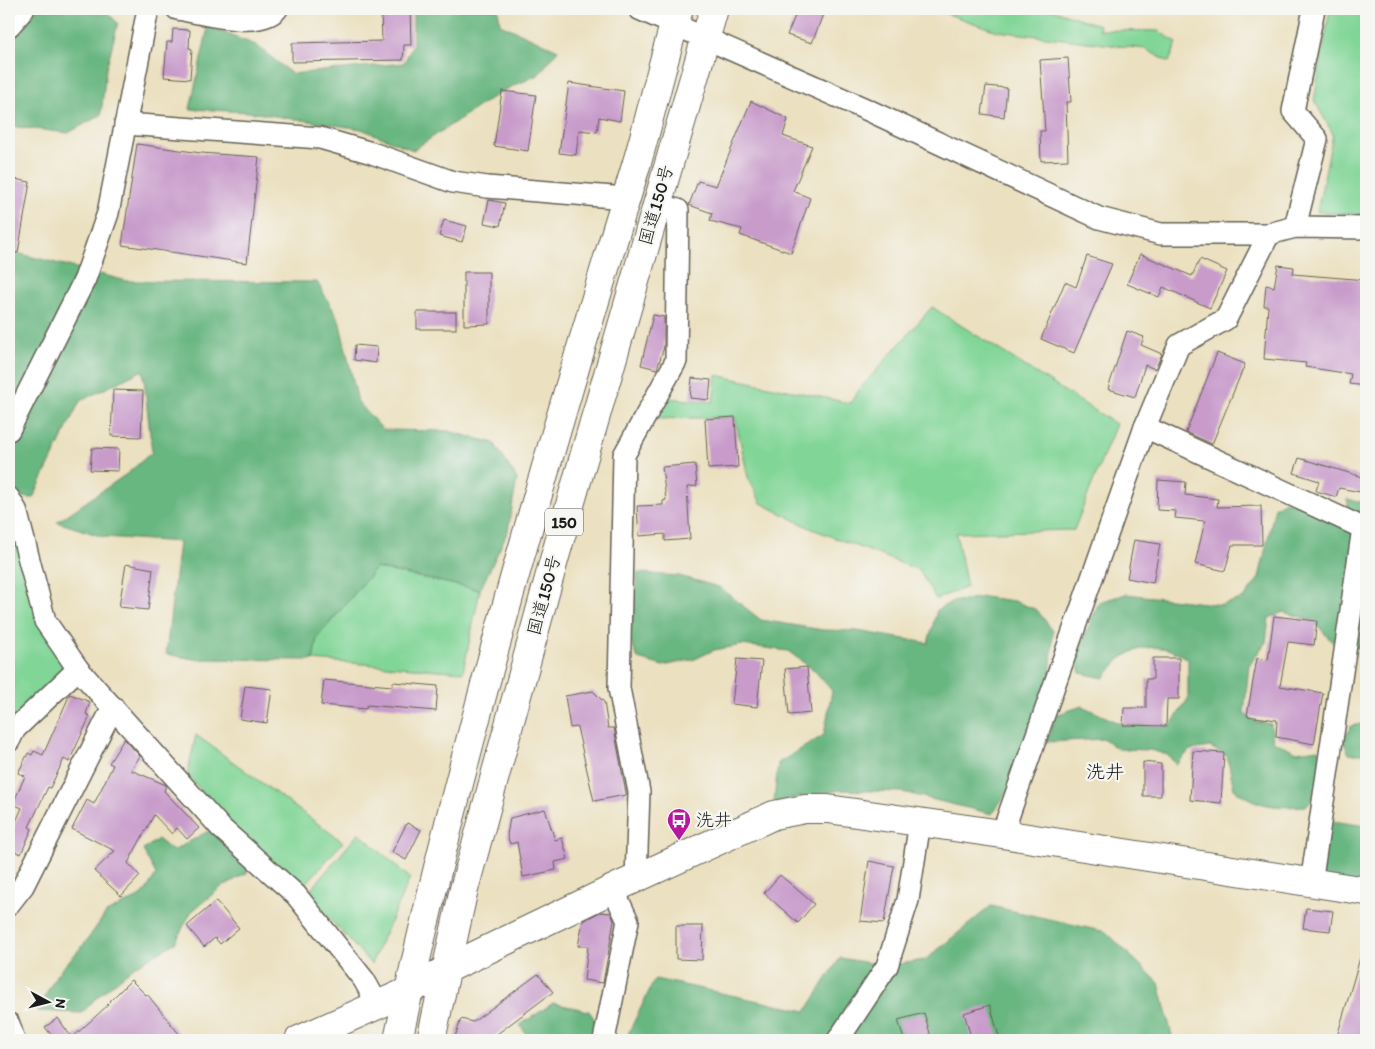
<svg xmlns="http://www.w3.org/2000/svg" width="1375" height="1049" font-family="Itim,'Klee One',sans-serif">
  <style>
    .green { fill: #81d597; stroke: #4e785a }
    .forest { fill: #68b680; stroke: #42694e }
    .building { fill: #c89bcb }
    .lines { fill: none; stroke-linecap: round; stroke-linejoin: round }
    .street-casing { stroke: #646155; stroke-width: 24 }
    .secondary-casing { stroke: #646155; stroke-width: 30 }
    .highway-casing { stroke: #646155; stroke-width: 30 }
    .street { stroke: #fff; stroke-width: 21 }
    .secondary { stroke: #fff; stroke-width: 28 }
    .highway { stroke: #fff; stroke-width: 28 }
    .labels { text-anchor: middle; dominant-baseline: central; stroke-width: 4.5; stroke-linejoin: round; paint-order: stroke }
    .shield { fill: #f6f6f2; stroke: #5d5d5c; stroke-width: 1 }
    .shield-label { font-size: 16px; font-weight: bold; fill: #1c1c1c }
    .street-label { font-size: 18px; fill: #1c1c1c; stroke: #f6f6f2 }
    .poi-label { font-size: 18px; fill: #1c1c1c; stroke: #f6f6f2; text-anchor: start }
    .neighbourhood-label { font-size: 19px; fill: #1c1c1c; stroke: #f6f6f2 }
  </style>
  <rect width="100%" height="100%" fill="#f6f6f2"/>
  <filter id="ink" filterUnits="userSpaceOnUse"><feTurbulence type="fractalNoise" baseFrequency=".02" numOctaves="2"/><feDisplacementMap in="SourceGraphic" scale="10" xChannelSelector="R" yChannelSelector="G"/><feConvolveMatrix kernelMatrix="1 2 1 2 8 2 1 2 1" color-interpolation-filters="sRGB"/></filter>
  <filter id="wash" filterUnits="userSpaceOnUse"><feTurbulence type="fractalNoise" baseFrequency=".0096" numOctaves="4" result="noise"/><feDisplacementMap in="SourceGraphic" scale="20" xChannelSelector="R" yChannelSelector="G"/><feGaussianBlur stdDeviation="1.12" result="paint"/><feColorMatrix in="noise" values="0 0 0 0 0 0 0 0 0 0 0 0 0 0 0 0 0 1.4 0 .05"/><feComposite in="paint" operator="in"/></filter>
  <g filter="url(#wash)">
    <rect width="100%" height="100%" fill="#ebe0bf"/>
    <g class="green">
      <path d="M933,9H1051L1099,25L1100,30L1159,31L1177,43L1169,62L1145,49L997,31Z"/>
      <path d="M1330,9H1366V215L1317,212L1333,134L1314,100Z"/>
      <path d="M932,307L1116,424L1074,530L956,533L967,587L936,599L919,570L812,529L761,503L748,477L735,417L657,419L666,398L713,402L716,375L850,403L859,390Z"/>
      <path d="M9,510L68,678L9,732Z"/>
      <path d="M376,568L480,590L463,672L313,660L317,638Z"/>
      <path d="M196,735L343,842L296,895L187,775Z"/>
      <path d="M359,833L410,878L371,964L307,894Z"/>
    </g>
    <g class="forest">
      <path d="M37,9H103L118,23L106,69L101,115L68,133L9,126V45Z"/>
      <path d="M413,9H498L500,24L558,50L538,75L502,91L413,150L361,129L249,112L190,109L208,27L256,45L292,74L404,63L413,44Z"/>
      <path d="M1360,9H1366V39Z"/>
      <path d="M9,251L127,281L317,282L339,320L358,402L383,430L448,431L494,443L517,479L508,531L480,590L376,568L317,638L313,660L194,659L166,654L179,542L104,537L57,522L128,473L152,452L143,370L80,401L33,498L9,496Z"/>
      <path d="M1347,499L1366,503V649L1345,646L1343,640L1332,642L1314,621L1283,612L1269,618L1266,642L1249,665L1244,714L1256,722L1271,724L1273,741L1297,752L1318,749C1327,769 1321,791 1306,806C1277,808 1257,807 1234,789L1227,756L1210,747L1190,750L1176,765L1168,755L1150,750L1118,749L1104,739L1046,742L1056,715L1082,706L1123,725L1170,726L1188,699V659C1168,645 1144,643 1123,657C1116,662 1110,671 1104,678L1080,673L1076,656L1099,602L1126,594L1222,605L1244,598L1259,578L1275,507L1286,501L1350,516Z"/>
      <path d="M638,573L679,576L719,587L761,620L823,630L857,631L928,643L937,610L951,602L984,597L1014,601L1037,610L1053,631L1050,681L1017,778L992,814L902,792L841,790L774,802L778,763L824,735L832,691L815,671L788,651L742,645L714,650L695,659L663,666L638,659L629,638Z"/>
      <path d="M1366,723V754H1349L1343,741L1351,726Z"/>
      <path d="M1333,821L1366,826V894L1314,887L1313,840Z"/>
      <path d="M210,830L247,857V873L220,888L191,912L175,943L135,966L95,999L82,1013L37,1011L57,974L85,943L106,913L143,895L156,874L143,850L158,839L173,851Z"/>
      <path d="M991,906L1106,932L1159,983L1173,1040H625L655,979L806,1011L840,958L887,966L925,960Z"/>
      <path d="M553,1003L589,1011L595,1020L593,1040H555L528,1037L520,1025Z"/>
    </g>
    <g id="blocks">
      <g class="building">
        <path d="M381,9H410L411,45H404L403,60L292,62V43L382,41Z"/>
        <path d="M798,9H825L812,43L787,35Z"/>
        <path d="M173,29L190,30L189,48L192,49L190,79L164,77L167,42H172Z"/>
        <path d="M1068,58L1071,102H1066L1068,160L1041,161L1040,131H1045L1040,60Z"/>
        <path d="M569,83L624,91L620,121L599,117L597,132L579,130L576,155L559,153Z"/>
        <path d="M986,86L1007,88L1004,117L982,114Z"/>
        <path d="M502,91L536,95L528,151L494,146Z"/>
        <path d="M751,101L788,119L783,136L812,146L793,191L810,198L791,253L740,235L742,229L710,221L712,213L689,205L698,181L716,186Z"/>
        <path d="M137,144L201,153L259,157L247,263L122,245Z"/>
        <path d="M9,178L30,182L18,253L9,252Z"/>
        <path d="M489,200L505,203L500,226L484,223Z"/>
        <path d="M444,220L467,226L462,242L439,236Z"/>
        <path d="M1140,254L1192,276L1200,259L1227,271L1210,308L1163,287L1159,297L1127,284Z"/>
        <path d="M1087,256L1112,264L1074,353L1041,339L1065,282L1076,287Z"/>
        <path d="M1278,265L1294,267L1293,274L1366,280V386L1349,384L1351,374L1305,367L1306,363L1264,359L1268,306H1264L1266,285L1274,287Z"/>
        <path d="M464,272H489V324L464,325Z"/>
        <rect x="417" y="312" width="39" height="17"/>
        <path d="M653,315L664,317V347L657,369L641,365Z"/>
        <path d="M1127,331L1144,337L1141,345L1162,354L1155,369L1145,365L1135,397L1108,389Z"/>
        <path d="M355,345L377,347L376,363L354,360Z"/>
        <path d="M1217,353L1245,364L1212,444L1186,432Z"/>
        <path d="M692,378L711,380L709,400L690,398Z"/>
        <path d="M113,390L143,391L141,437L111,436Z"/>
        <path d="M735,417L738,467L708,469L705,419Z"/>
        <path d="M92,448L119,449L118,471L90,470Z"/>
        <path d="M1299,458L1366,478V493L1339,488L1336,497L1316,491L1319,481L1294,473Z"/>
        <path d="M695,464L697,486L687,487L690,539L665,541V534L639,536L637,506L663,505V501L666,500L662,467Z"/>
        <path d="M1158,480L1186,482L1185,495L1218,499L1217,507L1261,506L1262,545H1232L1225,571L1195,564L1205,521L1175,518L1176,511L1157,510Z"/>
        <path d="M1134,540L1160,544L1153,583L1127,578Z"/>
        <path d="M126,564L153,569L148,610L119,607Z"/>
        <path d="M1274,616L1317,621L1314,645L1288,642L1280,686L1323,693L1314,744L1276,737L1277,720L1247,716L1257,658L1268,660Z"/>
        <path d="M1153,658H1179V699H1167L1166,726L1123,725L1124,708H1146V679H1153Z"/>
        <path d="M737,659L762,661L757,707L732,704Z"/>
        <path d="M807,667L811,713L789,715L785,669Z"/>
        <path d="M324,680L392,686L393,682L438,686L436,711L367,705L366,709L321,705Z"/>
        <path d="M245,686L272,689L267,723L240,719Z"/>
        <path d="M593,691L604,702L608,728H614L626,793V795L594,801L577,727L570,728L565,696Z"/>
        <path d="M70,694L90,702L86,714L90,716L69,762L64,759L50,788L48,787L29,827L32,829L21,854L9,849V837L22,808L13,804L25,776L18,773L28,753L32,755L34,751L43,755Z"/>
        <path d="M124,739L140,756L131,770L166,785L164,791L199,828L187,839L177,828L172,834L154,815L128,863L140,876L121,896L94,871L115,851L72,829L87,800L94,804L113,765L109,763Z"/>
        <path d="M1193,751L1224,753L1221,803L1190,800Z"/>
        <path d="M1143,762L1161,764V796H1143Z"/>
        <path d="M545,809L555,840L562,838L568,859L555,862L556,870L523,877L517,842L510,844L507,835L510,818Z"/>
        <path d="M407,823L421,830L406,860L392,852Z"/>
        <path d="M869,861L894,866L884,923L860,921Z"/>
        <path d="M780,875L814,904L798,923L764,893Z"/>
        <path d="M216,901L239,928L220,944L215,938L204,947L187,926Z"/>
        <path d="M1306,908L1333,911L1330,931L1303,928Z"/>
        <path d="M600,912L611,913L614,921L603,983L584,980L588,946H578L583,921Z"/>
        <path d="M676,926H703L702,960L676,959Z"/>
        <path d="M1362,951L1366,952V1040H1336Z"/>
        <path d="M538,974L553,992L489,1040H454L461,1019L473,1022Z"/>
        <path d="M131,980L146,995L147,994L184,1040H55L45,1027L58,1018L72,1038L108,1005L107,1004Z"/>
        <path d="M990,1005L1000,1040H972L964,1013Z"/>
        <path d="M924,1013L932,1040H904L898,1020Z"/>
      </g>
    </g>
  </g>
  <g filter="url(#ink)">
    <use href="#blocks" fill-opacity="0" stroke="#646155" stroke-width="1"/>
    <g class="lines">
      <g class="street-casing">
        <g id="street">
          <path d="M177,9C202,13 259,30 277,9"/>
          <path d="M639,9L870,111L1099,218L1161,234H1269L1295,227L1366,228"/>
          <path d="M9,26L24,9"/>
          <path d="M125,124L320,138L372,153L453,182L487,187L626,198"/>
          <path d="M1295,227L1317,139L1293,111L1314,9"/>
          <path d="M1145,427L1363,528L1311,884"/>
          <path d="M9,430L85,279L108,213L148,9"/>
          <path d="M9,498L16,510L45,621L78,669L221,828L296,895L364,980L378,1005"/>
          <path d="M9,741L15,729L78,669"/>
          <path d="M1002,834L1145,427L1179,345L1226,319L1269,234"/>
          <path d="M636,879L639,792L619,688L624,455L676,361L678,210L656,204"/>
          <path d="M9,904L23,886L113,707"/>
          <path d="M9,1024L14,1040"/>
          <path d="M604,1040L628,921L613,889"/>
          <path d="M838,1040L887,966L908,900L920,822"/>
        </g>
      </g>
      <g class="secondary-casing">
        <path id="secondary" d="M299,1040L409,991L447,969L613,889L774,815L805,809H828L1002,834L1366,891"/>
      </g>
      <g class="highway-casing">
        <g id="highway">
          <path d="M398,1040C462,746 547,457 635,169C651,116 662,62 679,9"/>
          <path d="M431,1040L463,893L554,560L714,9"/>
        </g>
      </g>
      <use href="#street" class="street"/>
      <use href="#secondary" class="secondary"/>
      <use href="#highway" class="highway"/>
    </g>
  </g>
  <defs>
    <g id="bus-pin" transform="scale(1.25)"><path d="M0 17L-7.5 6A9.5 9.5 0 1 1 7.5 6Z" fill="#b5179e" stroke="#f6f6f2"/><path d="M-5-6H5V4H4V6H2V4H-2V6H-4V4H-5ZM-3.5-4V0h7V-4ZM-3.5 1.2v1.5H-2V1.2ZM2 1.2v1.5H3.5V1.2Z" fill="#fff"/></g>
  </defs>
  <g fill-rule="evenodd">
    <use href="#bus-pin" x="679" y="820"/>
  </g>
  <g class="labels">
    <rect class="shield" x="545" y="508.5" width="38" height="27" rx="4"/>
    <g class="shield-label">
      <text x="564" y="522">150</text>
    </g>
    <g class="street-label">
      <text transform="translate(656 205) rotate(-74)">国道150号</text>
      <text transform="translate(544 595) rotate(-75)">国道150号</text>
    </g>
    <g class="poi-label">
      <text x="696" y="820">洗井</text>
    </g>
    <g class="neighbourhood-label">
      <text x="1105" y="771">洗井</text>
    </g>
  </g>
  <rect width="1375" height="1049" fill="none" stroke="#f6f6f2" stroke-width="30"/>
  <g transform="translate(48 1002) rotate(97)" stroke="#f6f6f2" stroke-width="4" paint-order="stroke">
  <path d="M0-4L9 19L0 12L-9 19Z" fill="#1c1c1c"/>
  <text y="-8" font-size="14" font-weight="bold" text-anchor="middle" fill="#1c1c1c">N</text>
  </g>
</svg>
